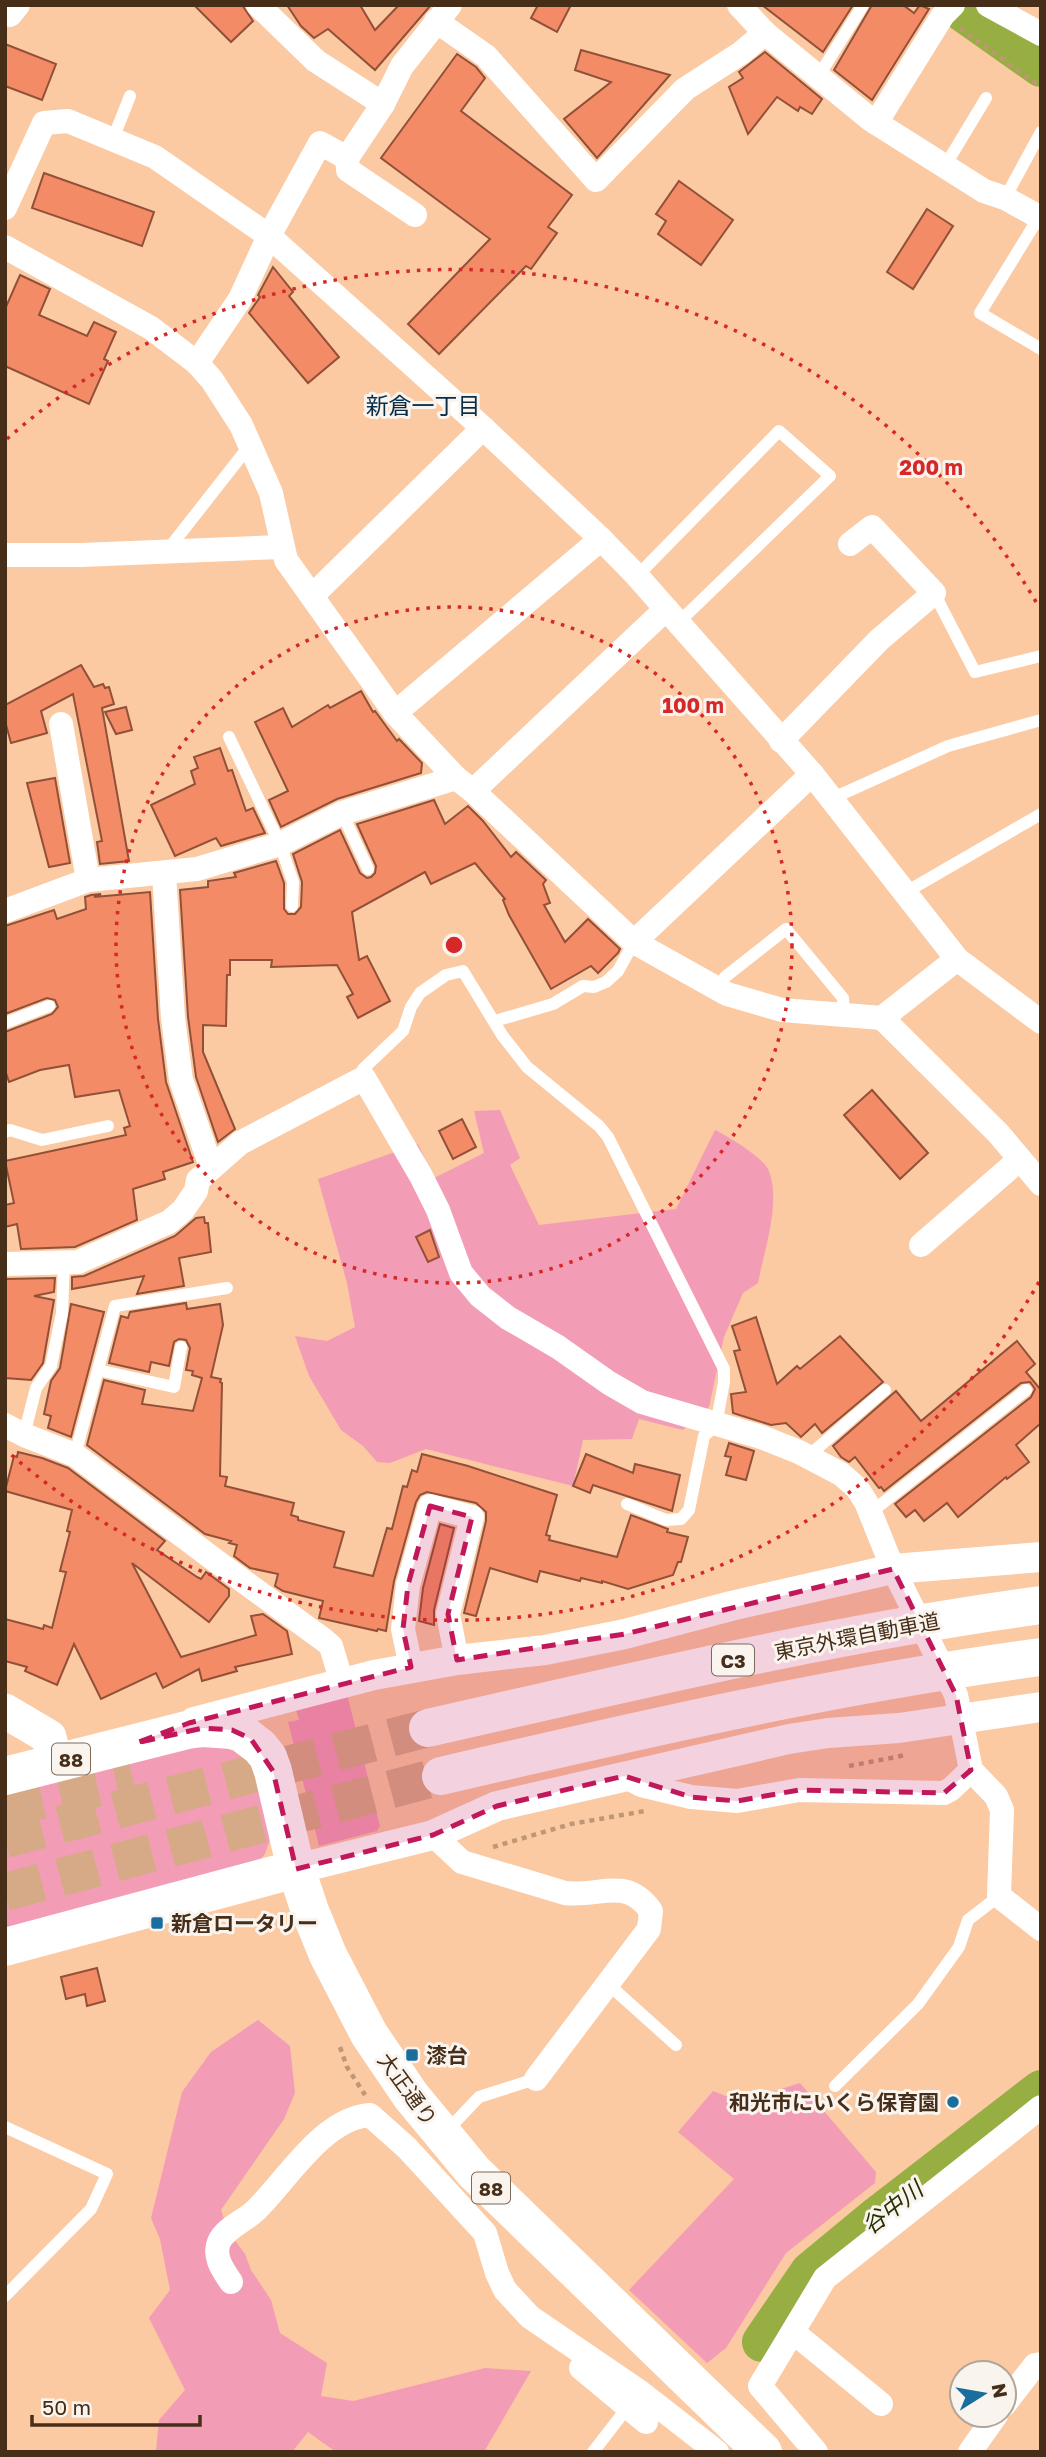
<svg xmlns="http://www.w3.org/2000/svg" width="1046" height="2457" font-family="'Golos Text','Noto Sans JP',sans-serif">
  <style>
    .green { fill: #f39cb6 }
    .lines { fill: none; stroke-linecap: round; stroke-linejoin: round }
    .river { stroke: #97ae42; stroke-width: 40 }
    .building { fill: #f38c66; stroke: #925038; stroke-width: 2 }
    .motorway-tunnel { stroke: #d7aa87; stroke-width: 38; stroke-dasharray: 38 19; stroke-linecap: butt }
    .path { stroke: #c09775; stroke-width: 4.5; stroke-dasharray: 5 5; stroke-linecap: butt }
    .service { stroke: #fff; stroke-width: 12 }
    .minor { stroke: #fff; stroke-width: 24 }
    .tertiary { stroke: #fff; stroke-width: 30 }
    .secondary { stroke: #fff; stroke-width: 35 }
    .primary { stroke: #fff; stroke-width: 38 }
    .motorway { stroke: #fff; stroke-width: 38 }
    .marked { fill: #c2185b; fill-opacity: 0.2; stroke: #c2185b; stroke-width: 5; stroke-dasharray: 14 9; stroke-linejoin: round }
    .ring { fill: none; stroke: #d62828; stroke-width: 3.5; stroke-dasharray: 3.5 7 }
    .poi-dot { fill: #1a6e9e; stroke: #faf4ef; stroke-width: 2.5 }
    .labels { text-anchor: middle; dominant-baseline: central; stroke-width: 6; stroke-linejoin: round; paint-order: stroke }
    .shield { fill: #faf4ef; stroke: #7c6959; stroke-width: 2 }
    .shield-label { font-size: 19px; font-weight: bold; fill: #462e19 }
    .street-label { font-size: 21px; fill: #462e19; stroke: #faf4ef }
    .poi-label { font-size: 21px; font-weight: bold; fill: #462e19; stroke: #faf4ef; text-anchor: start }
    .neighbourhood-label { font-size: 23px; fill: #072e46; stroke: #faf4ef }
    .water-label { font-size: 23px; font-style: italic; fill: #273002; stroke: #faf4ef }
    .centre { fill: #d62828; stroke: #faf4ef; stroke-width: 3.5 }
    .ring-label { font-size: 21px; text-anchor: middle; font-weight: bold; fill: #d62828; stroke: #faf4ef; stroke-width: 6; stroke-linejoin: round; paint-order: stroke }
  </style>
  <rect width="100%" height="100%" fill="#fbc9a2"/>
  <g class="green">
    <path d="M500,1110L520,1158L510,1165L539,1225L676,1209L715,1130C728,1136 762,1157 768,1169C782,1200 764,1251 758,1283L743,1293L724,1337L709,1407L683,1430L639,1419L632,1439L583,1440L573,1486L426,1449L390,1463L377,1462L363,1446L341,1430L309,1376L295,1336L327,1341L355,1327L347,1283L318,1179L418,1144L434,1178L484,1153L474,1111Z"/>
    <path d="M347,1694L380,1826L377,1831L319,1846L288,1722L299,1720L295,1707Z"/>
    <path d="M201,1742L232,1750L245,1759L256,1771L271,1836L265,1854L253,1867L5,1929V1791Z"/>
    <path d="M258,2020L290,2046L295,2093L284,2119L221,2210L228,2231L245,2254L251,2270L271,2300L280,2333L327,2363L321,2396L353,2401L485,2368L531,2371L484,2452H336L308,2432L292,2452L156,2451L159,2420L185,2390L149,2318L170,2290L160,2239L151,2218L182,2092L211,2052Z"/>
    <path d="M800,2083L876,2172L875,2183L786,2253L726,2348L707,2363L629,2290L734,2179L678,2132L713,2091L741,2102Z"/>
  </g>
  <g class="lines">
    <g class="river">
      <path d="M953,5L1041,67"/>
      <path d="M762,2342L810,2272L879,2215L1041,2090"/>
    </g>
  </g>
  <g class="building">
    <path d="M194,5H242L253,21L231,42Z"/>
    <path d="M287,5H360L375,30L399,5H431L375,70L328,29L314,38L301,26Z"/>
    <path d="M538,5H571L557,32L531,18Z"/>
    <path d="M762,5H853L823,52Z"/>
    <path d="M872,5H903L914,13L920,5L929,9L872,100L834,70Z"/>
    <path d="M5,44L56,64L42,100L5,86Z"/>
    <path d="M581,50L670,75L597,158L564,119L611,82L575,70Z"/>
    <path d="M765,52L822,99L812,114L800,107L798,111L777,97L748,134L729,87L743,78L739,72Z"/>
    <path d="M457,54L476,67L485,78L461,111L572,195L548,227L557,233L531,269L526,266L439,354L408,324L490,239L381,158Z"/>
    <path d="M44,173L154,212L142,246L32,208Z"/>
    <path d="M679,181L733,220L701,265L658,234L666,221L656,214Z"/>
    <path d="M927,209L953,226L913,289L887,272Z"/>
    <path d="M273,267L293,292L289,296L339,357L308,383L249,313L260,297L258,295Z"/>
    <path d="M20,275L50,289L39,315L87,336L94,322L116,332L104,359L108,361L89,404L5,366V309Z"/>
    <path d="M81,665L94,687L103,684L105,688L109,687L114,704L102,708L129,861L100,864L97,842L102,841L73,694L41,711L47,733L11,743L5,721V705Z"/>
    <path d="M361,691L373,712L375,711L397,741L399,739L422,763L421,773L337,799L281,827L269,800L288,791L255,722L283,708L292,727L328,705L330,708Z"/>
    <path d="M126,707L132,730L116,734L105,712Z"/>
    <path d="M220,748L228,771L232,770L246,811L253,808L265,833L221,846L216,838L175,856L151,805L195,784L191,771L198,768L194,757Z"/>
    <path d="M55,778L70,863L49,867L27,783Z"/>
    <path d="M434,800L445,824L468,806L483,821L511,857L516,852L546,880L543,884L550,903L544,905L565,942L588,919L620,949L618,953L598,973L591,966L551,989L509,915L503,900L505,899L475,863L431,884L425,872L352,912L359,960L367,956L390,1001L358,1018L347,997L353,994L337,965L271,967L272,960H230V975H227L226,1026L203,1025V1052L235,1129L218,1142L196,1077L188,1017L180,890L208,887V881L236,877L234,873L276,861L284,883V909L288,914H295L301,907L302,882L293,854L340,830L360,873L367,878L371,877L375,873L376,866L357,824Z"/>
    <path d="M150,892L158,1019L166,1082L193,1162L163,1172L165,1179L133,1189L137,1220L75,1247L21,1249L17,1224L5,1227V1205L14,1203L5,1161L126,1135L124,1128L130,1126L119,1090L75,1097L69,1065L40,1070L9,1082L5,1070V1032L52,1014L58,1007L55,1000L47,998L5,1014V926L54,910L57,919L86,909L85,897L91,895L101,894L94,897Z"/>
    <path d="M872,1090L928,1153L900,1179L844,1115Z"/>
    <path d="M462,1119L476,1147L453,1159L439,1131Z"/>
    <path d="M204,1217L205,1223H208L211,1252L179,1258L184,1286L137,1294L144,1276L72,1289V1277L84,1276L175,1236L196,1218Z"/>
    <path d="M430,1230L439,1257L428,1262L416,1237Z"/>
    <path d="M55,1278L54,1292L34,1296L54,1300L43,1363L31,1380L5,1378V1279Z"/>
    <path d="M186,1303L187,1309L220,1304L223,1325L211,1377L221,1379L220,1382L222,1383L220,1476L227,1477L225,1486L294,1503L291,1515L298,1517V1520L344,1532L334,1567L373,1576L387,1528L392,1529L403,1486L407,1487L412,1470L417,1472L422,1454L468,1466L557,1495L546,1535L550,1536L549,1540L617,1557L631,1515L668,1529L667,1532L688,1537L681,1562H678L673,1575L628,1589L602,1581V1583L581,1578L580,1581L540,1571L537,1582L490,1568L476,1616L464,1613L486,1521V1512L476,1503L427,1492L420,1495L416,1502L394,1581L386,1631L378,1629L377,1631L319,1618L323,1601L283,1591L275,1586L278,1574L250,1568L234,1556L237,1545L229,1543L231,1541L205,1534L87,1445L104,1380L145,1390L142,1404L193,1411L202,1378L192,1375L193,1371L186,1370L190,1348L186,1340L179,1339L174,1342L169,1366L151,1362L149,1372L109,1363L121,1316L128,1318L130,1312Z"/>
    <path d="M71,1304L104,1312L71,1437L48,1428L51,1416L44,1414L51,1381L60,1368Z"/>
    <path d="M756,1317L777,1384L797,1366L800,1369L840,1336L883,1382L822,1433L815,1424L801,1437L786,1423L771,1425L733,1413L731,1394L746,1392L734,1351L740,1350L732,1326Z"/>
    <path d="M1017,1341L1035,1364L1026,1372L1041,1390V1423L1016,1445L1029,1462L1007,1479L1006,1477L958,1517L947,1503L924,1521L915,1510L906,1517L895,1504L1031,1397L1035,1389L1030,1382L1021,1383L884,1491L881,1487L879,1488L855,1457L849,1462L841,1457L833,1446L896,1391L921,1421Z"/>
    <path d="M729,1443L754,1451L746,1480L726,1475L731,1457L725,1456Z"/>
    <path d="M18,1452L42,1458L68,1468L165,1541L157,1550L197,1577L201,1579L206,1572L229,1589V1596L209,1622L132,1563L181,1657L256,1635L251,1616L263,1614L287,1631L292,1654L235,1667L237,1671L202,1681L199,1669L163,1688L156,1673L101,1699L74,1644L57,1685L25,1671L27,1667L5,1661V1619L43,1629L44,1625L52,1628L66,1572L60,1571L70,1532L67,1531L72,1510L5,1491L14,1456L17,1457Z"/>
    <path d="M586,1454L633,1473L635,1464L680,1475L672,1511L593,1485L590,1493L573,1486Z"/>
    <path d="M440,1524L454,1528L434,1610V1625L419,1621L423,1588Z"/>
    <path d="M97,1968L105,2001L87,2006L85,1994L66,1999L61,1977Z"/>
  </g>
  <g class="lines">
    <g class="motorway-tunnel">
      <path d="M5,1808L133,1780"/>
      <path d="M5,1839L428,1728"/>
      <path d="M5,1892L441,1776"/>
    </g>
    <g class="path">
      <path d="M960,28L1041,87"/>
      <path d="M849,1766L906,1755"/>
      <path d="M493,1847L571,1824L645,1811"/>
      <path d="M340,2047L347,2067L365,2095"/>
    </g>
    <g class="service">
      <path d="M818,77L863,5"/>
      <path d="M113,139L130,96"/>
      <path d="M945,166L986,98"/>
      <path d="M1005,198L1041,132"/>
      <path d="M1039,217L980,313L1041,349"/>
      <path d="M166,552L250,445"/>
      <path d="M637,576L779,431L830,476L678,623"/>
      <path d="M934,593L975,672L1041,656"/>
      <path d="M229,737L280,844L293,882L292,906"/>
      <path d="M831,799L948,746L1041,720"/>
      <path d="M342,813L368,869"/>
      <path d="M906,892L1041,814"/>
      <path d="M718,989L725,977L786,929L843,998L844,1016"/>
      <path d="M495,1021L553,1004L583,986L594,987L606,982L618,971L634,942"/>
      <path d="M5,1023L49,1006"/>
      <path d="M364,1078L363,1069L403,1031L411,1007L420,993L446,975L463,971L502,1035L527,1067L599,1126L608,1137L724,1369V1382L716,1425L704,1436L689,1510L681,1519L666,1520L627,1504"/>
      <path d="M5,1132L10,1130L42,1140L108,1126"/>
      <path d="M98,1370L174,1387L181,1347"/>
      <path d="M24,1435L36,1388L51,1366L62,1313L64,1262"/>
      <path d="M75,1455L115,1306L227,1288"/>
      <path d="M807,1457L885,1390"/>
      <path d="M870,1513L1026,1390"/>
      <path d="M608,1984L676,2045"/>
      <path d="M835,2086L918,2004L959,1947L968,1920L999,1896"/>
      <path d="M5,2127L107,2174L91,2209L5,2296"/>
      <path d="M445,2133L479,2097L526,2082"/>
      <path d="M593,2452L627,2408"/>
    </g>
    <g class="minor">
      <path d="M258,5L316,61L383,104"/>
      <path d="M739,5L765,33L870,119L984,191L1005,198L1041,218"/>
      <path d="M988,5L1041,34"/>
      <path d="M5,12L10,15L18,5"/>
      <path d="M436,21L486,56L596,180L685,89L741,53L765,33"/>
      <path d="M876,123L943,15L953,5"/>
      <path d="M347,158L348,170L415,215"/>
      <path d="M5,208L44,123L68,121L155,157L269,236L483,428L601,539L637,576L812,774L957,959L1041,1022"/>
      <path d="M5,247L151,328L197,363L212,380L241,425L271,493L286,560L395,713L456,778L473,791L634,942L727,994L782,1010L882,1018L957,959"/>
      <path d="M197,363L240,299L269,236L320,143L347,158L383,104L402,66L450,5"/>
      <path d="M5,555H81L282,547"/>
      <path d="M312,596L483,428"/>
      <path d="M395,713L601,539"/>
      <path d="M61,724L88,880"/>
      <path d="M781,741L879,640L934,593L872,527L850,544"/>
      <path d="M473,791L666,609"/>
      <path d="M164,873L173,1018L181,1080L211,1167"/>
      <path d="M5,911L88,880L197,869L280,844L342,813L456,778"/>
      <path d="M634,942L812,774"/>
      <path d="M882,1018L998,1133L1041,1184"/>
      <path d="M921,1245L1020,1159"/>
      <path d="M5,1264L78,1262L169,1222L183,1210L196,1191L198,1180L240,1143L364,1078L421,1176L438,1210L461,1273L480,1296L508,1318L558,1347L609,1383L642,1402L761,1437L799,1452L841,1474L857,1488L866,1502L893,1569L956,1695L971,1770L996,1796L1002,1810L999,1896L1041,1929"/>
      <path d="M5,1425L24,1435L75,1455L216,1561L324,1640L331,1646L342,1683"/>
      <path d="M411,1667L403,1629L408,1585L430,1506L472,1517L448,1614L457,1660"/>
      <path d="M624,1776L641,1785L691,1797L737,1801L799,1790L944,1793L951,1789L971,1770"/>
      <path d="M433,1835L462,1862L565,1893C601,1897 626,1876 651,1911L649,1929L536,2079"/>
      <path d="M231,2282C223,2270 213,2257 219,2242C225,2228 245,2221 256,2210C287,2180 323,2118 370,2115L407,2148L485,2233L497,2273L505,2290L530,2317L640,2392L717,2452"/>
      <path d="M793,2332L881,2404"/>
      <path d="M581,2368L646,2422"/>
      <path d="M1004,2405L1035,2365L1041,2364"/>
      <path d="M816,2452L760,2386L825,2278L1041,2107"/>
      <path d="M970,2452L996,2415"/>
    </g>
    <g class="tertiary">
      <path d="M194,1722L374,1675L457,1660L545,1650L625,1634L731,1606L893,1569L1041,1557"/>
      <path d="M296,1869L433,1835L497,1806L789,1739L828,1733L899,1728L1041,1707"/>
    </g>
    <path class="secondary" d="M5,1711L49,1737L55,1764"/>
    <g class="primary">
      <path d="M5,1776L187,1730L203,1728L232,1730L242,1733L260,1747L268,1757L273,1771L296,1869L310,1911L328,1955L369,2034L411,2096L474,2172L763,2452"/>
      <path d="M5,1947L296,1869"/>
    </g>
    <g class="motorway">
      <path d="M428,1728C631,1682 834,1633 1041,1605"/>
      <path d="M441,1776C639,1730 838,1684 1041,1657"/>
    </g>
  </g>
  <path class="marked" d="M430,1506L472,1517L448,1614L457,1660L625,1634L893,1569L956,1695L971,1770L944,1793L799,1790L737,1801L691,1797L624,1776L497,1806L433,1835L296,1869L273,1771L251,1739L232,1730L203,1728L136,1743L189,1723L411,1667L403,1629L408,1585Z"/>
  <g class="ring">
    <circle cx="454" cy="945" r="338"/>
    <path d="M1039 1282A675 675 0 0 1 7 1451M7 439A675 675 0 0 1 1039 607"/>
  </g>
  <g class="poi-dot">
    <rect x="150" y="1916" width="14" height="14" rx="3.5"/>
    <rect x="405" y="2048" width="14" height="14" rx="3.5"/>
    <circle cx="953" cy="2102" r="7"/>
  </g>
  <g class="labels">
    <g class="shield">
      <rect x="712" y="1644.5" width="42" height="31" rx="5"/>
      <rect x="52" y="1743.5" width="38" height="31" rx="5"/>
      <rect x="472" y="2172.5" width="38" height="31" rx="5"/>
    </g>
    <g class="shield-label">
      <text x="733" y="1660">C3</text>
      <text x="71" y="1759">88</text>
      <text x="491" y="2188">88</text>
    </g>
    <g class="street-label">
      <text transform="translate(857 1636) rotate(-11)">東京外環自動車道</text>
      <text transform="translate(408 2089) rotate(54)">大正通り</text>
    </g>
    <g class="poi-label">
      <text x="171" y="1923">新倉ロータリー</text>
      <text x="426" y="2055">漆台</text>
      <text x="939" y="2102" text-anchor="end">和光市にいくら保育園</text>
    </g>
    <g class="neighbourhood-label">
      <text x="423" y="405">新倉一丁目</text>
    </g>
    <g class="water-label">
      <text transform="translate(892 2207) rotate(-38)">谷中川</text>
    </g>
  </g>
  <circle cx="454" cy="945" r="10" class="centre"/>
  <g class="ring-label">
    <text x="931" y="475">200 m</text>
    <text x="693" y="713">100 m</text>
  </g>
  <rect width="1046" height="2457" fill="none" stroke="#462e19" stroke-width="14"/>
  <g transform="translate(983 2394) rotate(79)"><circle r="33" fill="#faf4ef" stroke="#b2a599" stroke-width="2"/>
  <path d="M0-5L12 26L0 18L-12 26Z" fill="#1a6e9e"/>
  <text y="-10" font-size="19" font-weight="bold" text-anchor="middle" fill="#462e19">N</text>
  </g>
  <path d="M32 2415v10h168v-10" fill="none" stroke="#462e19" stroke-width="3.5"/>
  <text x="42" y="2415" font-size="21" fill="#462e19" stroke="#faf4ef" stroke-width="5" paint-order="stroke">50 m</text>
</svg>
